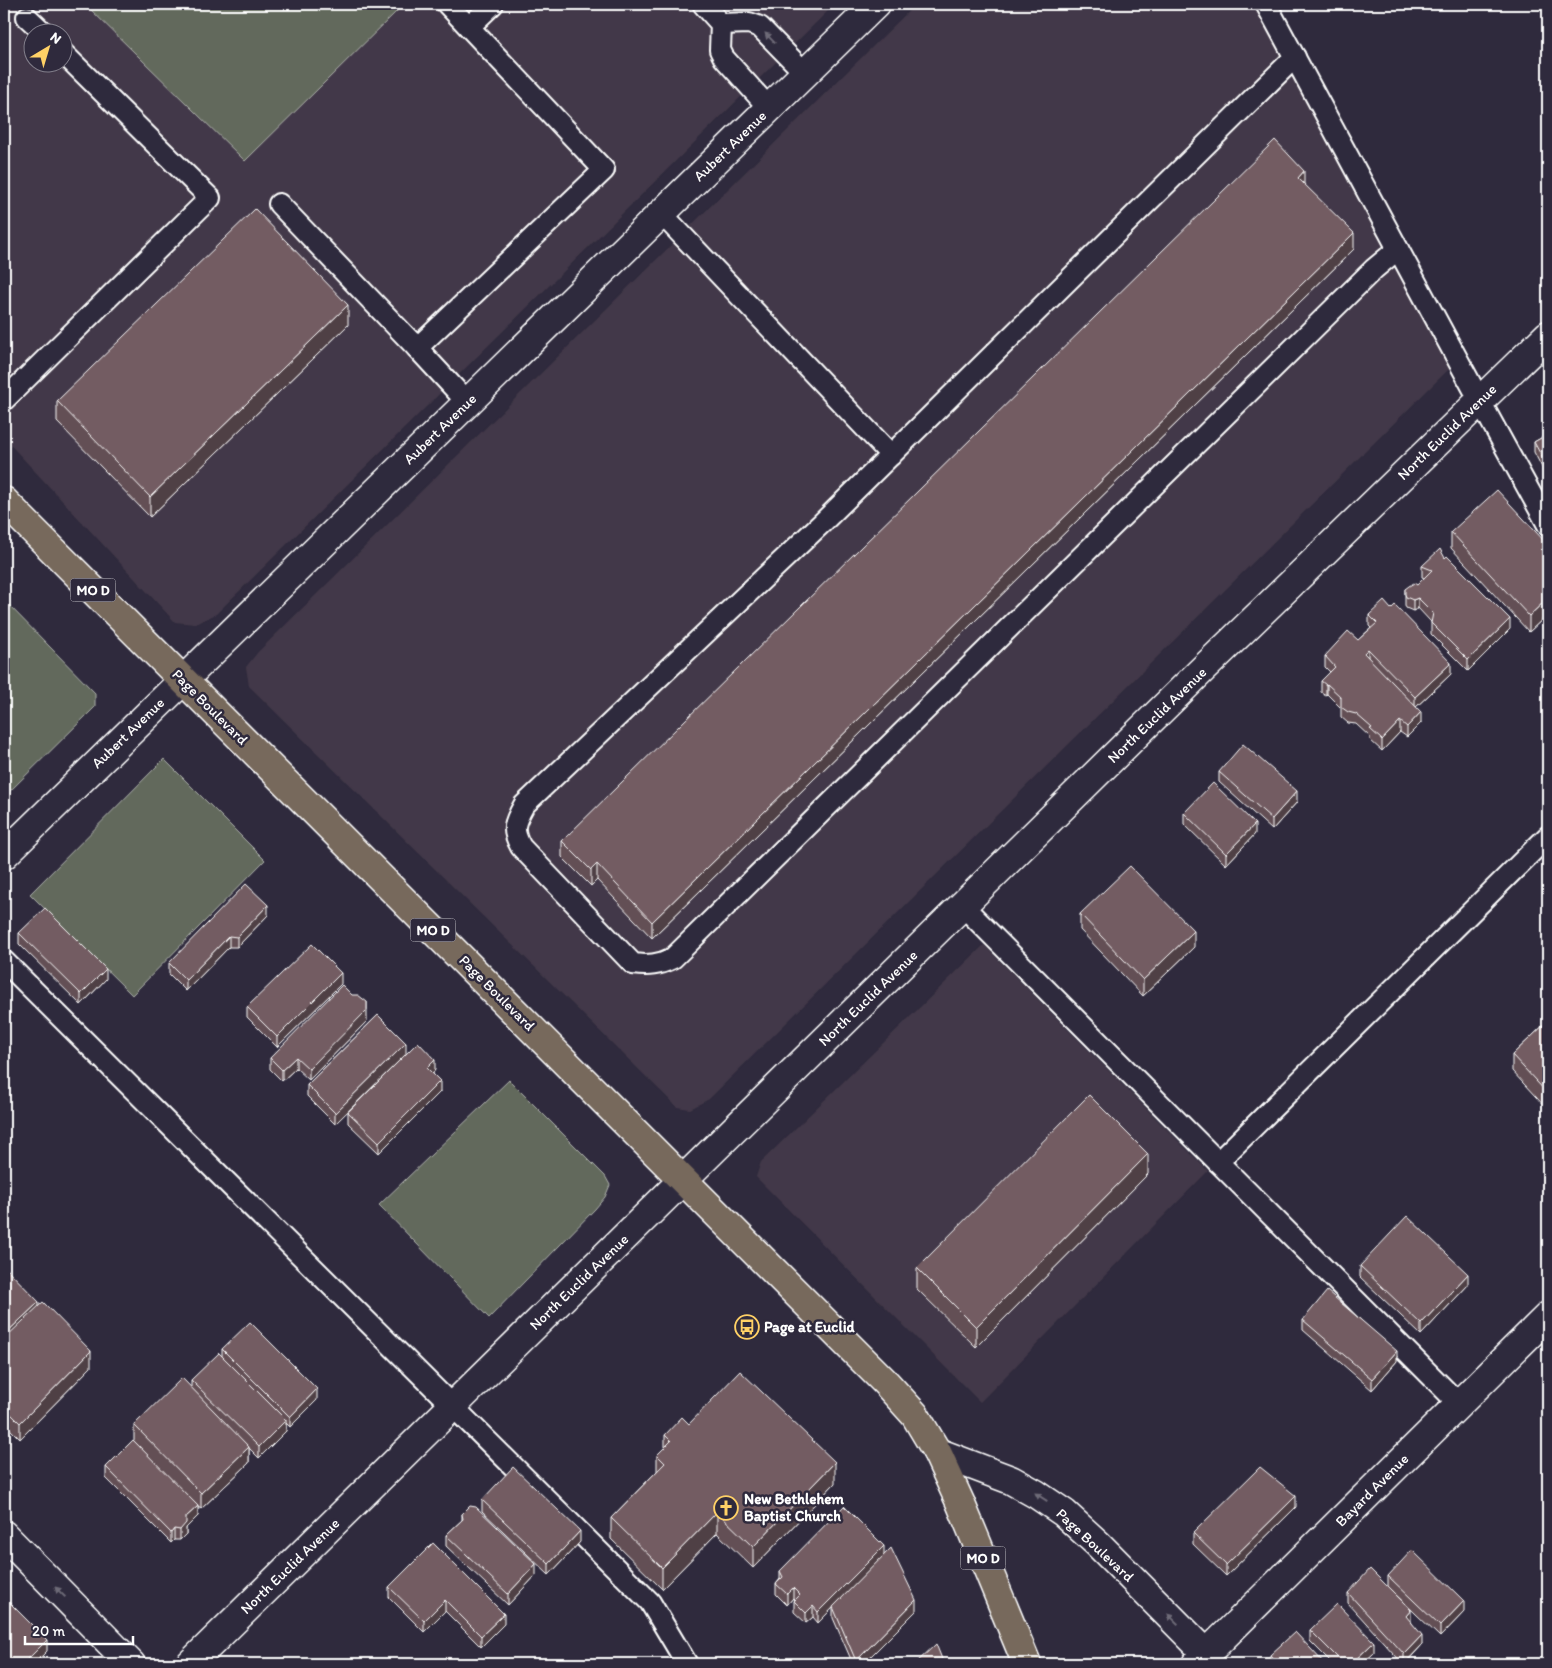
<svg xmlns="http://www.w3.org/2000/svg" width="1552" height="1668" font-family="Itim,sans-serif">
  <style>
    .built { fill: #433948; fill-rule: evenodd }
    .green { fill: #62695c; stroke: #b0b4ae }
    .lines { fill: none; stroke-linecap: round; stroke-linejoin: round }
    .lane-casing { stroke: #fff; stroke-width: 24 }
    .street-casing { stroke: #fff; stroke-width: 31 }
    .primary-casing { stroke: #fff; stroke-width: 31 }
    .lane { stroke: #2f2a3d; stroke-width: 20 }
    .street { stroke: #2f2a3d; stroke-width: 28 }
    .primary { stroke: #77695c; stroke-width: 28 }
    .wall { fill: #634f54; stroke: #fff }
    .shaded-wall { fill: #504045; stroke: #fff }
    .building { fill: #735c62; stroke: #fff }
    .oneway { fill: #6d6a77 }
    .labels { text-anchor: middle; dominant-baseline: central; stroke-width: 5; stroke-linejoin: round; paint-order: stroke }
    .shield { fill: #2f2a3d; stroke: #c1bfc5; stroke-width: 1 }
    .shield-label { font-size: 14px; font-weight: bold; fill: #fff }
    .street-label { font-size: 15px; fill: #fff; stroke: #2f2a3d }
    .poi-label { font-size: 15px; font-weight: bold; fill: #fff; stroke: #2f2a3d; text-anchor: start }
  </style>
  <rect width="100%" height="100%" fill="#2f2a3d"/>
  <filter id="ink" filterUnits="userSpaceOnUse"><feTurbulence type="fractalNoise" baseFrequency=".02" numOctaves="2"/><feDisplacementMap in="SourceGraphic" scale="10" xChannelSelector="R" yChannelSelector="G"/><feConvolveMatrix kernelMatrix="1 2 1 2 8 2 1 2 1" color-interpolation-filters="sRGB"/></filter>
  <g filter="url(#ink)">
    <g class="built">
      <path d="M4,4H835L216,614L195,624L175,622L4,438ZM32,32H62V62H32Z"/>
      <path d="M916,4H1255L1450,368L709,1099L690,1109L677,1107L249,686L246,667L258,652Z"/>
      <path d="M984,945L1208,1171L980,1402L756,1177L761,1162Z"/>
    </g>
    <g class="green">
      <path d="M85,4H399L401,7L245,161Z"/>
      <path d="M4,600L95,693V707L4,797Z"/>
      <path d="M164,759L265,860L132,995L30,894Z"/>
      <path d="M509,1080L605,1176L610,1185L605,1197L595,1209L489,1318L379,1205Z"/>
    </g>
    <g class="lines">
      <g class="lane-casing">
        <g id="lane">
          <path d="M447,4L604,170L417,348L467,402"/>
          <path d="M703,4L721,24L720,50L724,58L769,108"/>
          <path d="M1266,4L1480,401L1548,525"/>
          <path d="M27,17L43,32"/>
          <path d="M721,24L749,23L760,27L805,73"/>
          <path d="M469,27L493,4"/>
          <path d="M279,204L417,348"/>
          <path d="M661,213L891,455L1295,57"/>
          <path d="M4,400L210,198L62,52"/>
          <path d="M891,455L822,523L524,805C514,823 511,829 521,847L633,964C648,966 659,965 673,958L1374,269L1398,249"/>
          <path d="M963,906L1459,1404"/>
          <path d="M4,961L650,1602L687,1664"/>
          <path d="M1218,1162L1548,836"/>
        </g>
      </g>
      <g class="street-casing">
        <g id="street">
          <path d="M4,855L876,4"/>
          <path d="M937,1452L1011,1480L1036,1494L1064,1513L1098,1544L1207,1654"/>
          <path d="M4,1535L131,1664"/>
          <path d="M190,1664L1200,672L1548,335"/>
          <path d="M1196,1664L1548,1316"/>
        </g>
      </g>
      <g class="primary-casing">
        <path id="primary" d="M4,501L886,1383L915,1415L937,1452L960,1502L1027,1664"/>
      </g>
      <use href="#lane" class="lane"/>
      <use href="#street" class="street"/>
      <use href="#primary" class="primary"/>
    </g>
    <g class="wall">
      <path d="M1354,249L652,938L597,880L591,886L562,857V841Z"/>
      <path d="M348,325L150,517L57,422V401Z"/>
      <path d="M1548,434V479L1534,452V442Z"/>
      <path d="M1451,532L1548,545V614L1529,632L1451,548Z"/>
      <path d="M1445,558L1510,629L1468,671L1431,634V622L1418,608L1413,611L1406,608L1405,605V589L1417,585L1424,578L1422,577V566Z"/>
      <path d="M1369,615L1451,674L1416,707L1421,723L1407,737L1400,732L1382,751L1370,740V737L1356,724L1348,723L1341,717V708L1327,694L1326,695L1321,692V681L1330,672L1325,667V656L1358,640L1371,628L1369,626Z"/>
      <path d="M1219,772L1297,802L1272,830L1219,782Z"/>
      <path d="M1184,813L1255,834L1226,865L1184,824Z"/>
      <path d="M1080,914L1194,947L1143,996L1080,930Z"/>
      <path d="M268,915L237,947H229L186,991L169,974V963Z"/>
      <path d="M19,933L106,979L81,1005L19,944Z"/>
      <path d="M341,984L277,1047L247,1017V1007Z"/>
      <path d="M378,1015L335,1124L307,1096V1085Z"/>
      <path d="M367,1021L309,1080L296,1068L282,1081L270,1069V1058Z"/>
      <path d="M1548,1021V1110L1512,1071V1055Z"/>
      <path d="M435,1070L433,1073L440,1092L379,1153L348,1123V1112Z"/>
      <path d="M1148,1174L976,1347L917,1289V1268Z"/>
      <path d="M4,1266L91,1367L20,1439L4,1423Z"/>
      <path d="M1360,1266L1468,1285L1421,1335L1360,1277Z"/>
      <path d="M1303,1320L1397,1361L1372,1390L1303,1330Z"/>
      <path d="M222,1349L317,1400L290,1427L286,1423V1431L259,1458L249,1448V1463L201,1509L198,1507V1516L186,1528V1534L180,1540H174L171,1543L106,1478V1467L134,1440V1425L191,1388V1380L222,1356Z"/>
      <path d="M689,1424L835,1483L753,1568L717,1533L662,1589L611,1539V1518L657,1471V1455L665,1447V1435Z"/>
      <path d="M482,1500L580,1542L549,1575L482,1511Z"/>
      <path d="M1296,1507L1226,1576L1193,1544V1533Z"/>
      <path d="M462,1514L536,1575L508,1605L446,1546V1535L462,1520Z"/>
      <path d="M433,1543L504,1624L481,1647L445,1611L424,1632L389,1597V1587Z"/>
      <path d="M884,1556L916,1611L863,1664H853L833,1618V1608L818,1623L813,1617L806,1623L794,1612V1601L795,1600L793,1598L787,1605L776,1594V1584L780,1579V1571Z"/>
      <path d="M1388,1576L1464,1612L1440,1637L1391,1590L1411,1621L1422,1645L1405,1664H1403L1348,1603V1593L1388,1586Z"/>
      <path d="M1310,1630L1374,1653L1362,1664H1333L1310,1641Z"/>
      <path d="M1270,1655L1325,1664H1270Z"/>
    </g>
    <g class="shaded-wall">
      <path d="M1304,171V187L1298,178Z"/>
      <path d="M1354,233V249L652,938V922Z"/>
      <path d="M348,305V325L150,517V497Z"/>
      <path d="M1418,598V608L1413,611V600Z"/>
      <path d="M1548,598V614L1529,632V616Z"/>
      <path d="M1510,619V629L1468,671V660Z"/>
      <path d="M1368,649V660L1364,653Z"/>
      <path d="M1451,663V674L1415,708V697Z"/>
      <path d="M1327,684V694L1326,695V685Z"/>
      <path d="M1421,712V723L1407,737V727Z"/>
      <path d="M1400,721V732L1382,751V740Z"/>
      <path d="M1297,791V802L1272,830V819Z"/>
      <path d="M1255,824V834L1226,865V854Z"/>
      <path d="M597,864V880L591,886V870Z"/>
      <path d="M268,905V915L237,947V937Z"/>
      <path d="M1194,931V947L1143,996V980Z"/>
      <path d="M229,936V947L186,991V980Z"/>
      <path d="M106,969V979L81,1005V994Z"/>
      <path d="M341,973V984L277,1047V1037Z"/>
      <path d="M367,1002V1021L309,1080V1069Z"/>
      <path d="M406,1043V1054L335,1124V1113Z"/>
      <path d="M296,1057V1068L282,1081V1070Z"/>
      <path d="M435,1060V1070L427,1078V1068Z"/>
      <path d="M440,1081V1092L379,1153V1142Z"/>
      <path d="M1148,1154V1174L976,1347V1327Z"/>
      <path d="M1468,1274V1285L1421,1335V1324Z"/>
      <path d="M39,1302V1318L4,1350V1335Z"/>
      <path d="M91,1351V1367L20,1439V1423Z"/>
      <path d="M1397,1351V1361L1372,1390V1379Z"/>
      <path d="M317,1389V1400L290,1427V1417Z"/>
      <path d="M286,1420V1431L259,1458V1447Z"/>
      <path d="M249,1447V1463L201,1509V1493Z"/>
      <path d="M835,1462V1483L753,1568V1547Z"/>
      <path d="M1296,1496V1507L1226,1576V1565Z"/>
      <path d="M198,1506V1516L186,1528V1534L180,1540V1530L186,1517Z"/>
      <path d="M717,1512V1533L662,1589V1568Z"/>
      <path d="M174,1529V1540L171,1543V1533Z"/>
      <path d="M580,1531V1542L549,1575V1564Z"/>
      <path d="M884,1546V1556L818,1623V1612Z"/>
      <path d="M536,1564V1575L508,1605V1594Z"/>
      <path d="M793,1588V1598L787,1605V1594Z"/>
      <path d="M445,1600V1611L424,1632V1621Z"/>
      <path d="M916,1600V1611L863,1664H856V1661Z"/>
      <path d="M1464,1601V1612L1440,1637V1626Z"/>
      <path d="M813,1606V1617L806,1623V1613Z"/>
      <path d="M1411,1610V1621L1406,1626V1616Z"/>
      <path d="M504,1614V1624L481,1647V1636Z"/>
      <path d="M1422,1635V1645L1404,1664V1654Z"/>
      <path d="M47,1640V1651L34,1664H23Z"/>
      <path d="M1374,1642V1653L1362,1664H1351Z"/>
    </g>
    <g class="building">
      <path d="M1275,140L1304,171L1298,178L1354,233L652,922L597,864L591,870L562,841Z"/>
      <path d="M255,209L348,305L150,497L57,401Z"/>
      <path d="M1548,434V468L1534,442Z"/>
      <path d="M1497,490L1548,545V598L1529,616L1451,532Z"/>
      <path d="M1440,549L1445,558L1447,556L1510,619L1468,660L1431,623L1433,613L1418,598L1413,600L1406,597L1405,594V589L1409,586L1414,583L1417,585L1432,570L1422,566Z"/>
      <path d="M1384,601L1391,609L1395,605L1451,663L1415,697L1368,649L1364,653L1421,712L1407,727L1400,721L1382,740L1370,729L1372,728L1356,714L1348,712L1341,707V697L1327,684L1326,685L1321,681L1335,667L1325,656L1348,631L1358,640L1377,623L1369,615Z"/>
      <path d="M1243,744L1297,791L1272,819L1219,772Z"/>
      <path d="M1213,783L1255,824L1226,854L1184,813Z"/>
      <path d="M1130,866L1194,931L1143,980L1080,914Z"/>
      <path d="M246,884L268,905L237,937L229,936L186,980L169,963Z"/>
      <path d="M45,908L106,969L81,994L19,933Z"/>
      <path d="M312,944L341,973L277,1037L247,1007Z"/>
      <path d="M342,985L352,995H358L367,1002V1010L309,1069L296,1057L282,1070L270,1058Z"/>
      <path d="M378,1015L406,1043L335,1113L307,1085Z"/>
      <path d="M1548,1021V1094L1512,1055Z"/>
      <path d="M418,1042L435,1060L427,1068L440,1081L379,1142L348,1112Z"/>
      <path d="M1089,1095L1148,1154L976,1327L917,1268Z"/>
      <path d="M1407,1216L1468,1274L1421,1324L1360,1266Z"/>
      <path d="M4,1266L39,1302L4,1335Z"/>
      <path d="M1327,1291L1397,1351L1372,1379L1303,1320Z"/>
      <path d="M43,1302L91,1351L20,1423L4,1407V1339Z"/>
      <path d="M250,1322L317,1389L290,1417L222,1349Z"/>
      <path d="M219,1353L286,1420L259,1447L191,1380Z"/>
      <path d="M740,1371L835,1462L753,1547L717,1512L662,1568L611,1518L665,1463L657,1455L671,1441L665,1435L682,1417L689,1424Z"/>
      <path d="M182,1378L249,1447L201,1493L134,1425Z"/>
      <path d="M133,1440L198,1506L186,1517V1523L180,1530L174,1529L171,1533L106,1467Z"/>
      <path d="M513,1467L580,1531L549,1564L482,1500Z"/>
      <path d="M1260,1467L1296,1496L1226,1565L1193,1533Z"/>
      <path d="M470,1506L476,1507L536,1564L508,1594L446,1535L463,1519L462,1514Z"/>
      <path d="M844,1506L884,1546L818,1612L813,1606L806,1613L794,1601L800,1595L793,1588L787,1594L776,1584L783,1577L780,1571Z"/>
      <path d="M433,1543L504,1614L481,1636L445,1600L424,1621L389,1587Z"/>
      <path d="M891,1548L916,1600L856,1661L833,1607Z"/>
      <path d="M1412,1550L1464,1601L1440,1626L1388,1576Z"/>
      <path d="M1370,1569L1411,1610L1406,1616L1422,1635L1404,1654L1348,1593Z"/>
      <path d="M9,1602L47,1640L23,1664H4V1608Z"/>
      <path d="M1337,1604L1374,1642L1351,1664H1344L1310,1630Z"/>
      <path d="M1295,1632L1325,1664H1278L1270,1655Z"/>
      <path d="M936,1644L944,1664H915Z"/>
    </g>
    <defs><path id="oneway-solid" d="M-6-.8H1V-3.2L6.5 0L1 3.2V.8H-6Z" transform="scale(1.25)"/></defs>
    <g class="oneway">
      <use href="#oneway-solid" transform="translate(770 38) rotate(-134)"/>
      <use href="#oneway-solid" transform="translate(1041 1497) rotate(-147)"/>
      <use href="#oneway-solid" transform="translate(60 1592) rotate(-135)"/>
      <use href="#oneway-solid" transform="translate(1173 1619) rotate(-135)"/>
    </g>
  </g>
  <defs>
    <g id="bus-ring" transform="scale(1.25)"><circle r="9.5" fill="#2f2a3d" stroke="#ffd166" stroke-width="1.5"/><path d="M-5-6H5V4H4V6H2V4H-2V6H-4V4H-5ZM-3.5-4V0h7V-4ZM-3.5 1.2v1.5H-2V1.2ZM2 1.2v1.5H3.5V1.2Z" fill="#ffd166"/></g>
    <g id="church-ring" transform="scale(1.25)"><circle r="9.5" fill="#2f2a3d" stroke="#ffd166" stroke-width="1.5"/><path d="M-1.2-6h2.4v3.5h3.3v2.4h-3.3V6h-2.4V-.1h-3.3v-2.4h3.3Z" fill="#ffd166"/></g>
  </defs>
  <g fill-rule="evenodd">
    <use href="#bus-ring" x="747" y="1327"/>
    <use href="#church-ring" x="726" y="1508"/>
  </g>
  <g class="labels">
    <g class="shield">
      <rect x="70.5" y="578.5" width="45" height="23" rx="4"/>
      <rect x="410.5" y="918.5" width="45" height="23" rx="4"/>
      <rect x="960.5" y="1546.5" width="45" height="23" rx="4"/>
    </g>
    <g class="shield-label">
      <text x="93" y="590">MO D</text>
      <text x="433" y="930">MO D</text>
      <text x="983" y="1558">MO D</text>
    </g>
    <g class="street-label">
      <text transform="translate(730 146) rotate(-44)">Aubert Avenue</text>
      <text transform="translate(440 429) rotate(-44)">Aubert Avenue</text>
      <text transform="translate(1447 432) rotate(-44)">North Euclid Avenue</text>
      <text transform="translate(210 707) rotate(45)">Page Boulevard</text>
      <text transform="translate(1157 715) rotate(-44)">North Euclid Avenue</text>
      <text transform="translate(128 733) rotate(-44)">Aubert Avenue</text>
      <text transform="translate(497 993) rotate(45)">Page Boulevard</text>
      <text transform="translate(868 998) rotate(-44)">North Euclid Avenue</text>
      <text transform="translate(579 1282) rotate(-44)">North Euclid Avenue</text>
      <text transform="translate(1372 1490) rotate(-45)">Bayard Avenue</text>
      <text transform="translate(1095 1545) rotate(43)">Page Boulevard</text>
      <text transform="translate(290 1566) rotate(-44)">North Euclid Avenue</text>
    </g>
    <g class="poi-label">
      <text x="764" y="1327">Page at Euclid</text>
      <text x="744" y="1499">New Bethlehem<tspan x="744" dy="17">Baptist Church</tspan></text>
    </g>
  </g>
  <rect width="1552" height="1668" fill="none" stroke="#2f2a3d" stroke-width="20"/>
  <rect x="10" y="10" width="1532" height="1648" fill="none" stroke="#fff" stroke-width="2" filter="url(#ink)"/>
  <g transform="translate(48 48) rotate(38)"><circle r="24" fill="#2f2a3d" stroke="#827f8b"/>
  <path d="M0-4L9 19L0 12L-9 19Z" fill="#ffd166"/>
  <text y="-8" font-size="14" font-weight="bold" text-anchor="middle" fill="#ffffff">N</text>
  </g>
  <path d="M25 1636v8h108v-8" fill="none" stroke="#ffffff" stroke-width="2.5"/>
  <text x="32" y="1636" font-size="15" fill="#ffffff" stroke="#2f2a3d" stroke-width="4" paint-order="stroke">20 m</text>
</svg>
